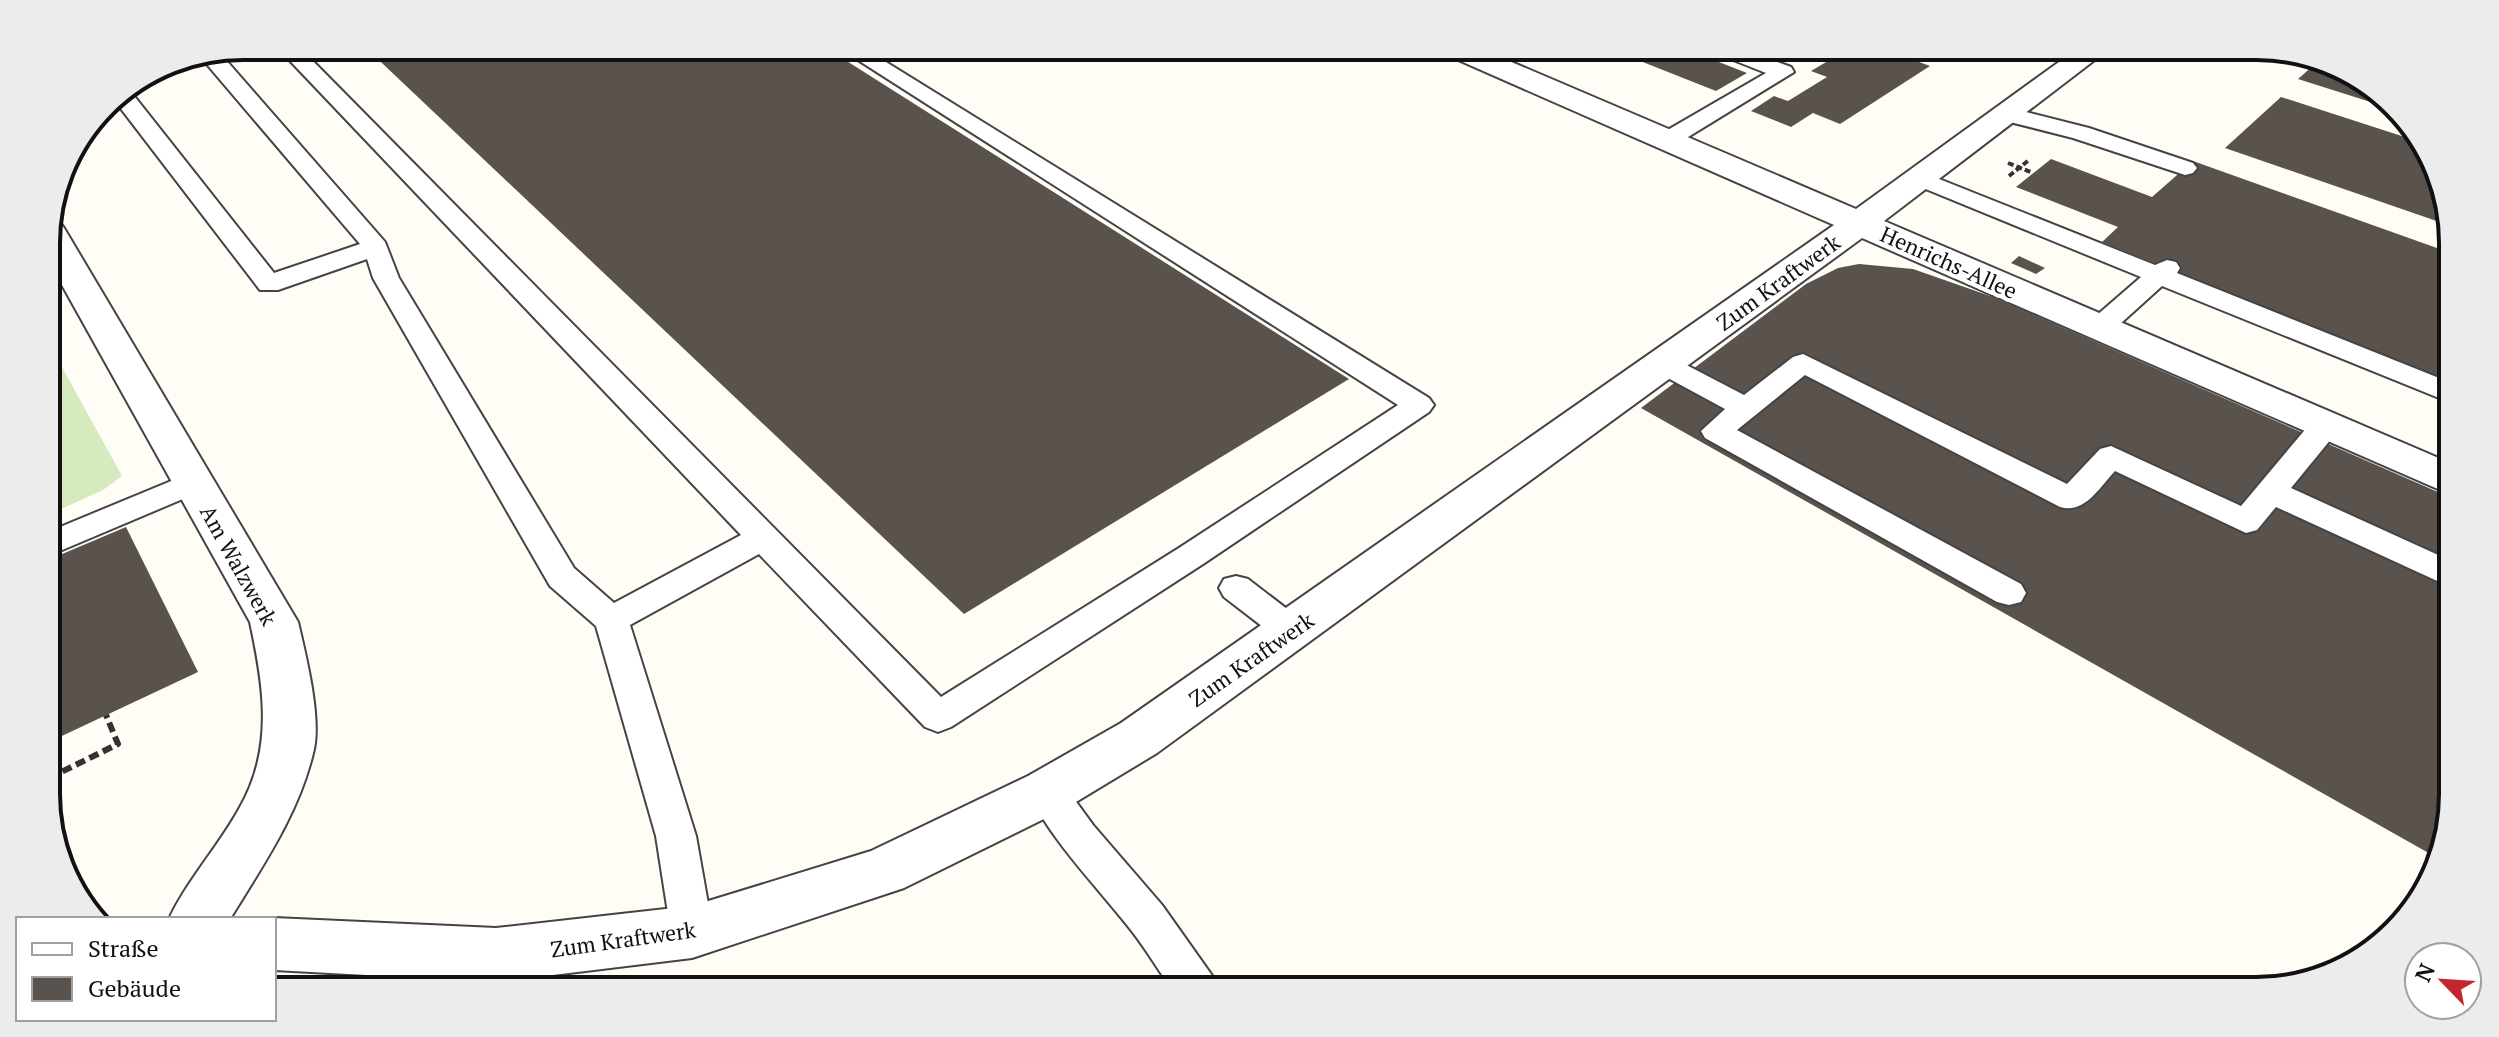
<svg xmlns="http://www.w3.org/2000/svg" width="2499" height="1037" font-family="'PT Serif',serif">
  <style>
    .green { fill: #d5ebbd }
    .building { fill: #5a524d }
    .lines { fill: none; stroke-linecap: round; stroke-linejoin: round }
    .lane-casing { stroke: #444; stroke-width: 4 }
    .street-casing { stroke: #444; stroke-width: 4 }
    .path-far1 { stroke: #333; stroke-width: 4; stroke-dasharray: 6 3; stroke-linecap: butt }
    .path { stroke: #333; stroke-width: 6; stroke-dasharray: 10 5; stroke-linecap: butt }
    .lane { fill: #fff; fill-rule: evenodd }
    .street { fill: #fff; fill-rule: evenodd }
    .labels { text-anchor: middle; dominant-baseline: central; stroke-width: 8; stroke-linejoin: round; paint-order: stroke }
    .street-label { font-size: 22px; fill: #111; stroke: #fff }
    .rim { fill: none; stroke: #111; stroke-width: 4 }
  </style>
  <rect width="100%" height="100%" fill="#fffdf5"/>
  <path class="green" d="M47,340L122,476L103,490L48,515Z"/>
  <g class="building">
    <path d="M364,46H823L1349,379L964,614Z"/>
    <path d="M1642,46H1678L1747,73L1716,91L1625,55Z"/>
    <path d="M1801,46H1876L1930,66L1840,124L1813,113L1791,127L1751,111L1774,96L1788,101L1827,77L1811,71L1833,58Z"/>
    <path d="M1923,46H1971L1954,57Z"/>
    <path d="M2322,58L2400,111H2399L2298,79Z"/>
    <path d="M2281,97L2417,141L2451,217V226L2225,148Z"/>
    <path d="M2051,159L2152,197L2193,161L2451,253L2449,381L2102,242L2118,227L2016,187Z"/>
    <path d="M2019,256L2045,268L2036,274L2011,263Z"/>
    <path d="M1859,264L1913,269L1993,297L2447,496L2441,860L1641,408L1806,284L1838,268Z"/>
    <path d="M126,527L198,672L49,742L48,560Z"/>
  </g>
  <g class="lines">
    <g class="lane-casing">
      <g id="lane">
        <path d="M276,46H298L941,697L1179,548L1398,405L836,46H860L1429,398L1434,405L1429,412L1203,564L951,727L938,732L925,727L759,554L630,625L696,836L713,932L707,945L692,951L677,945L671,932L656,836L596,626L550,586L373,278L367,259L278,290H260L112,97L127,87L274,273L360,244L199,55L218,51L385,242L399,278L574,568L614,603L741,535Z"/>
        <path d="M1705,46H1734L1791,67L1794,72L1675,145H1659L1655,140L1659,135L1766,73L1708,50Z"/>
        <path d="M2006,107L2089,128L2193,163L2197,168L2193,173L2185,175L2073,138L1998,119L1995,114Z"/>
        <path d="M1919,171L2155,265L2167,260L2176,262L2180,268L2177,273L2449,382V402L2162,286L2109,334L2099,336L2089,334L2085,328L2089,322L2141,277L1911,183L1907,178L1911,173Z"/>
        <path d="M1803,354L2067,484L2100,449L2111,446L2241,506L2314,419L2325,416L2336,419L2340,426L2336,433L2291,488L2447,559L2446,585L2276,507L2257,530L2246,533L2115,471C2099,488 2085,514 2060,507L1805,375L1737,430L2021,584L2026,593L2021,602L2009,605L1997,602L1705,438L1701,431L1725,409L1653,370L1649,364L1653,358L1663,355L1673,358L1744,395L1793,357Z"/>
        <path d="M193,472L204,476L209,483L204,490L48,556V532Z"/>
        <path d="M1236,576L1248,579L1304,622L1309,631L1304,640L1292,644L1280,640L1224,597L1219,588L1224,579Z"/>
        <path d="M1047,776L1061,781L1093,825L1162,905L1213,977L1220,991H1173C1159,971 1146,949 1131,930C1096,885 1053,843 1028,792L1033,781Z"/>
      </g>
    </g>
    <g class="street-casing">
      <g id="street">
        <path d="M1436,46H1474L1856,209L2081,46H2113L1884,221L2448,462L2447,493L1862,238L1157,753L1066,808L904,888L692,958L496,982L274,970V919H270L274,918L496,928L692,906L871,851L1028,776L1121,723L1834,225L1440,52Z"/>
        <path d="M50,218L59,221L64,228L298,622C306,656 321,716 314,749C300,812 263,865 230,919H169C188,879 218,847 239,809C274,749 264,687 250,622L47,258Z"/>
      </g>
    </g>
    <g class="path-far1">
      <path d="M2008,163L2033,173"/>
      <path d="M2009,176L2029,160"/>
    </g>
    <path class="path" d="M49,778L118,744L106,715"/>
    <use href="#lane" class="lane"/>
    <use href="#street" class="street"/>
  </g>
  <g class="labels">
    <g class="street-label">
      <text transform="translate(1949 262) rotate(24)">Henrichs-Allee</text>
      <text transform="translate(1778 282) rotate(-36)">Zum Kraftwerk</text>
      <text transform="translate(239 565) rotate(61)">Am Walzwerk</text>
      <text transform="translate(1251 659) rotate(-35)">Zum Kraftwerk</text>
      <text transform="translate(623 939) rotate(-8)">Zum Kraftwerk</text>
    </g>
  </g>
  <path d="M0 0H2499V1037H0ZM243 60H2256A183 183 0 0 1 2439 243V794A183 183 0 0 1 2256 977H243A183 183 0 0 1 60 794V243A183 183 0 0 1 243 60Z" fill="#ececec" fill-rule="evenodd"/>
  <path class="rim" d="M243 60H2256A183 183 0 0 1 2439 243V794A183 183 0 0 1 2256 977H243A183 183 0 0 1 60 794V243A183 183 0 0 1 243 60Z"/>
  <rect x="16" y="917" width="260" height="104" fill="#ffffff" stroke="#a0a0a0" stroke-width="2"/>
  <rect x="32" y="943" width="40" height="12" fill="#ffffff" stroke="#a0a0a0" stroke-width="2"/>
  <text x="88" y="957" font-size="24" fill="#111111">Straße</text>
  <rect x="32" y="977" width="40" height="24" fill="#5a524d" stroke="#a0a0a0" stroke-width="2"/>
  <text x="88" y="997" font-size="24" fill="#111111">Gebäude</text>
  <g transform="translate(2443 981) rotate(295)"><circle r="38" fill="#ffffff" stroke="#a0a0a0" stroke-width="2"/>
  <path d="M0-6L14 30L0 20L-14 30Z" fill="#c4262e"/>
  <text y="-12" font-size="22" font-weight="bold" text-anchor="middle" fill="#111111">N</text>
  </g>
</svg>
